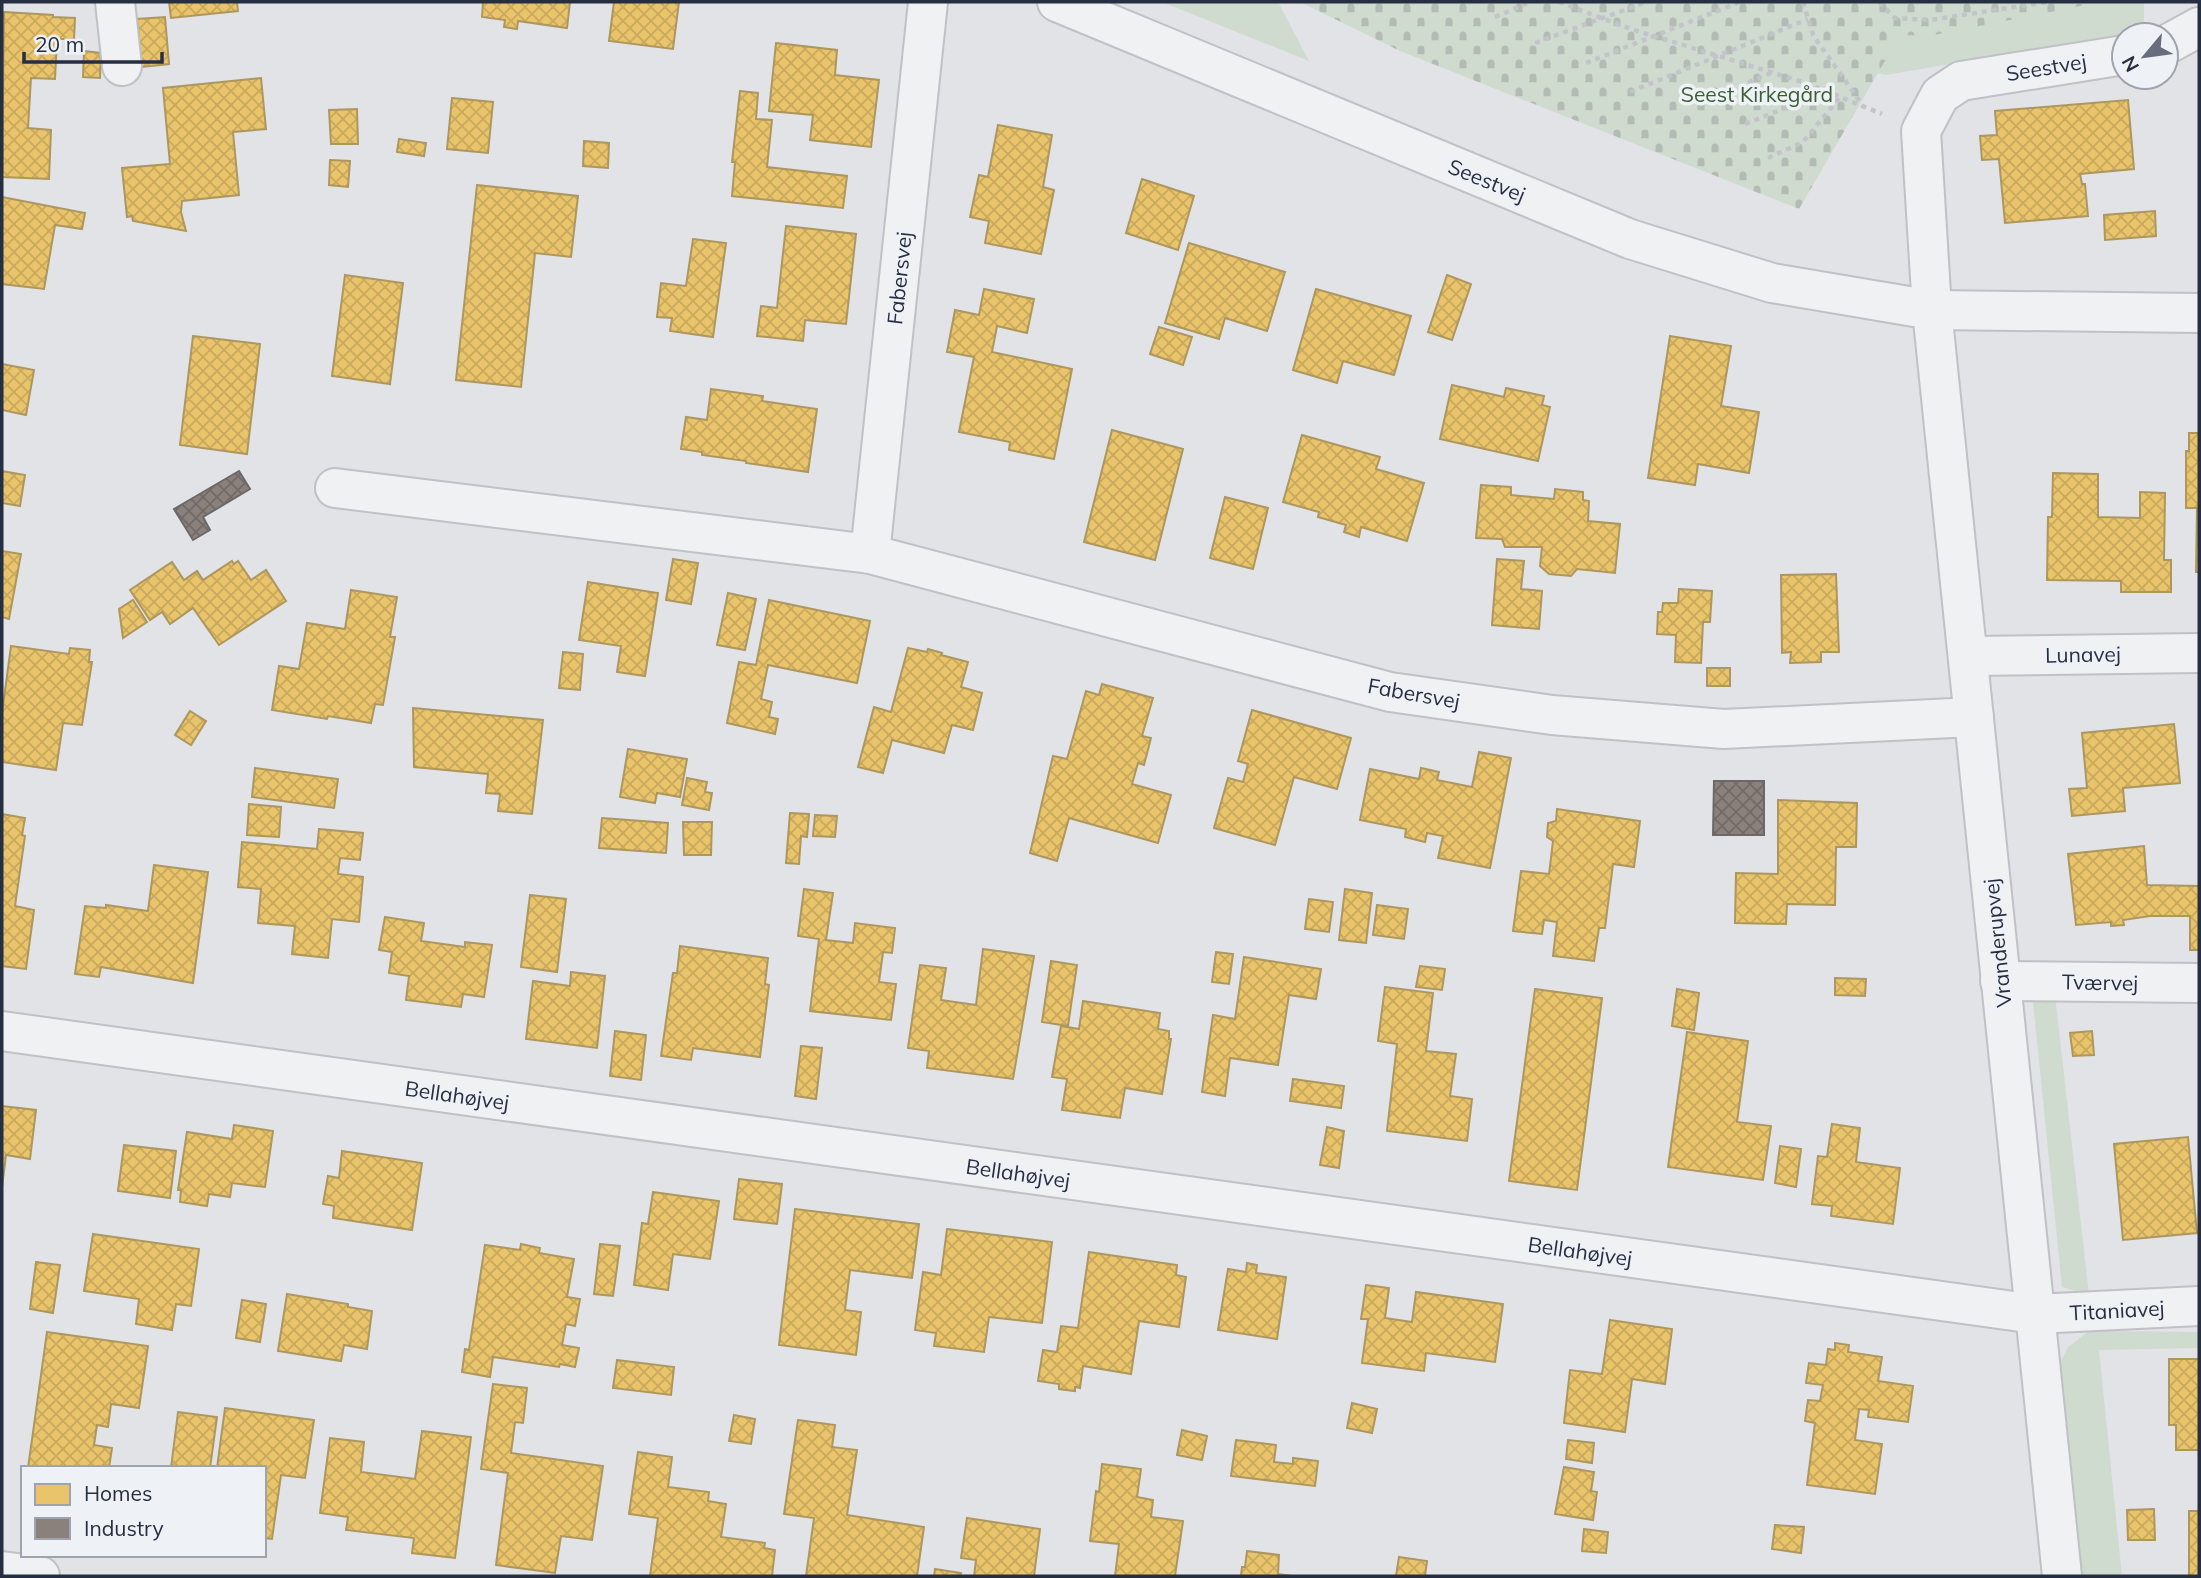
<svg xmlns="http://www.w3.org/2000/svg" width="2201" height="1578" font-family="Mulish,sans-serif">
  <style>
    .grass { fill: #d0dbd0 }
    .cemetery { fill: url(#cemetery-stones) }
    .homes { fill: url(#homes-cross-hatch); stroke: #ae975e; stroke-width: 2 }
    .industry { fill: url(#industry-cross-hatch); stroke: #6c686a; stroke-width: 2 }
    .lines { fill: none; stroke-linecap: round; stroke-linejoin: round }
    .street-casing { stroke: #bfc1c4; stroke-width: 42 }
    .path { stroke: #c2c4c9; stroke-width: 4.5; stroke-dasharray: 5 5; stroke-linecap: butt }
    .street { stroke: #f0f1f3; stroke-width: 38 }
    .labels { text-anchor: middle; dominant-baseline: central; stroke-width: 7; stroke-linejoin: round; paint-order: stroke }
    .street-label { font-size: 21px; fill: #262e41; stroke: #eef1f6 }
    .park-label { font-size: 21px; fill: #385e32; stroke: #eef1f6 }
  </style>
  <defs>
    <pattern id="cemetery-stones" width="16" height="16" patternUnits="userSpaceOnUse" patternTransform="scale(1.75)"><rect width="16" height="16" fill="#d0dbd0"/><path d="M2 7V4a2 2 0 0 1 4 0v3zM10 15v-3a2 2 0 0 1 4 0v3z" fill="#b2bcb4"/></pattern>
    <pattern id="homes-cross-hatch" width="8" height="8" patternUnits="userSpaceOnUse" patternTransform="scale(1.75)"><rect width="8" height="8" fill="#e9c46a"/><path d="M0 0l8 8M0 8l8-8" fill="none" stroke="#c8a95d"/></pattern>
    <pattern id="industry-cross-hatch" width="8" height="8" patternUnits="userSpaceOnUse" patternTransform="scale(1.75)"><rect width="8" height="8" fill="#8a817c"/><path d="M0 0l8 8M0 8l8-8" fill="none" stroke="#716a67"/></pattern>
  </defs>
  <rect width="100%" height="100%" fill="#e1e3e6"/>
  <g class="grass">
    <path d="M1162,2H1278L1309,61Z"/>
    <path d="M1862,2H2144V31L1886,75L1855,67Z"/>
    <path d="M2054,987L2089,1295L2062,1287L2032,992Z"/>
    <path d="M2089,1331L2199,1332V1348L2099,1350L2122,1576H2081L2060,1363L2068,1347Z"/>
  </g>
  <path class="cemetery" d="M1300,2H2101L1929,36L1900,35L1799,209L1400,51Z"/>
  <g class="homes">
    <path d="M169,2H237L238,11L171,18Z"/>
    <path d="M483,2H570L567,28L518,21L517,29L504,27L505,20L482,17Z"/>
    <path d="M614,2H679L673,49L609,41Z"/>
    <path d="M4,12L53,15V17L75,18L74,39H57L55,79L31,78L28,128L51,130L49,179L2,177Z"/>
    <path d="M165,17L169,64L142,67L137,19Z"/>
    <path d="M776,43L837,50L835,75L879,80L871,147L810,140L813,115L769,111Z"/>
    <path d="M84,51L101,53L100,78L83,77Z"/>
    <path d="M261,78L266,129L233,132L239,195L182,201L181,212L186,231L133,221L132,216L127,217L122,168L170,164L163,88Z"/>
    <path d="M740,91L758,93L756,119L772,120L767,167L847,176L843,208L732,196L735,162H732Z"/>
    <path d="M452,98L493,102L488,153L447,149Z"/>
    <path d="M2128,100L2134,169L2080,174L2082,184H2085L2088,216L2005,223L1999,159L1982,160L1980,136L1997,135L1995,111Z"/>
    <path d="M357,109L358,144H331L329,110Z"/>
    <path d="M998,125L1052,135L1043,187L1054,190L1041,254L985,243L989,221L970,217L979,175L988,177Z"/>
    <path d="M399,139L426,143L424,156L397,152Z"/>
    <path d="M584,141L609,143L608,168L583,166Z"/>
    <path d="M330,160L350,161L348,187L329,185Z"/>
    <path d="M1142,179L1194,196L1178,250L1126,233Z"/>
    <path d="M477,185L578,196L571,257L535,253L521,387L456,380Z"/>
    <path d="M2,197L85,213L82,229L55,225L44,289L2,284Z"/>
    <path d="M2155,211L2156,236L2105,240L2104,215Z"/>
    <path d="M786,226L856,234L846,324L805,320L803,341L757,336L761,306L777,308Z"/>
    <path d="M693,239L726,243L713,337L670,331L672,318L657,317L661,283L686,286Z"/>
    <path d="M1189,243L1285,272L1267,331L1225,318L1219,339L1165,323Z"/>
    <path d="M345,275L403,283L390,384L332,376Z"/>
    <path d="M1447,275L1471,284L1452,340L1428,332Z"/>
    <path d="M984,289L1034,299L1027,333L997,326L992,352L1072,369L1054,459L1009,450L1010,442L959,432L974,357L947,352L955,310L979,315Z"/>
    <path d="M1316,289L1411,316L1394,375L1343,361L1337,383L1293,370Z"/>
    <path d="M1159,327L1192,337L1183,365L1150,354Z"/>
    <path d="M193,336L260,344L247,454L180,445Z"/>
    <path d="M1670,336L1731,346L1721,406L1759,412L1749,473L1698,464L1695,485L1648,478Z"/>
    <path d="M2,364L34,370L26,415L2,410Z"/>
    <path d="M1452,385L1504,397L1506,388L1544,396L1542,405L1550,407L1538,461L1440,439Z"/>
    <path d="M711,389L763,396L762,401L817,409L808,472L746,463V461L702,455V452L681,449L686,417L707,420Z"/>
    <path d="M1112,430L1183,449L1155,560L1084,542Z"/>
    <path d="M2189,433H2199V572H2196L2197,508H2186V451H2189Z"/>
    <path d="M1302,435L1380,457L1376,469L1424,483L1407,541L1361,527L1359,537L1344,532L1346,525L1318,517L1319,512L1283,502Z"/>
    <path d="M2,471L25,475L20,506L2,503Z"/>
    <path d="M2053,473L2098,474V517L2140,518V492L2165,493L2164,560H2171V592H2121V581L2047,580L2048,517H2052Z"/>
    <path d="M1481,485L1511,487V495L1554,499L1555,489L1583,492V500L1589,501L1588,521L1620,524L1615,573L1577,569L1571,576L1549,574L1540,566L1542,547H1505L1502,539L1476,538Z"/>
    <path d="M1225,497L1268,508L1253,569L1210,558Z"/>
    <path d="M2,551L21,554L9,619L2,617Z"/>
    <path d="M673,559L698,563L691,604L666,600Z"/>
    <path d="M1497,559L1524,561L1521,589L1542,591L1539,629L1492,625Z"/>
    <path d="M232,561L234,564L238,561L251,580L266,570L286,601L219,645L193,608L170,624L162,612L150,620L130,590L172,562L184,580L197,571L203,580Z"/>
    <path d="M1836,574L1839,652H1821V662L1790,663L1791,652L1782,653L1781,575Z"/>
    <path d="M588,582L658,593L645,676L617,672L621,646L579,640Z"/>
    <path d="M1679,589L1712,591L1710,622H1703L1701,663L1675,662L1676,635L1657,634L1658,612H1662L1663,603H1678Z"/>
    <path d="M351,590L397,597L390,637H395L383,705L375,704L371,723L328,716L327,719L272,710L279,666L299,669L307,623L345,629Z"/>
    <path d="M728,593L756,599L745,650L717,645Z"/>
    <path d="M133,600L147,622L123,638L119,609Z"/>
    <path d="M769,600L870,621L857,683L768,665L761,699L772,702L769,717L778,719L775,734L727,723L739,662L756,665Z"/>
    <path d="M11,646L69,654L70,648L90,650L89,662H92L82,725L63,723L56,770L2,762V713Z"/>
    <path d="M908,648L927,652L928,649L942,653L941,655L968,662L961,687L982,693L973,730L952,725L944,753L892,740L883,773L858,767L874,707L891,712Z"/>
    <path d="M563,652L583,654L580,690L559,688Z"/>
    <rect x="1707" y="668" width="23" height="18"/>
    <path d="M1102,684L1153,698L1142,736L1151,738L1144,765L1138,763L1132,784L1171,795L1158,843L1069,818L1057,861L1030,853L1053,756L1067,759L1086,691L1099,695Z"/>
    <path d="M413,708L543,720L532,814L498,811L500,794L486,793L488,774L414,767Z"/>
    <path d="M1252,710L1351,738L1337,789L1294,777L1275,845L1214,828L1228,778L1243,782L1248,764L1238,761Z"/>
    <path d="M190,711L206,721L191,745L175,735Z"/>
    <path d="M2174,724L2180,783L2123,788L2125,811L2072,816L2069,789L2087,788L2082,733Z"/>
    <path d="M628,749L687,759L680,797L657,793L655,803L620,797Z"/>
    <path d="M1479,752L1511,758L1490,868L1438,858L1443,836L1427,833L1425,842L1405,837L1406,829L1360,820L1370,769L1419,779L1421,768L1439,772L1437,780L1472,787Z"/>
    <path d="M255,768L338,779L334,808L252,797Z"/>
    <path d="M687,778L707,782L705,792L712,793L709,810L682,805Z"/>
    <path d="M1778,800L1857,803L1856,847H1836L1835,905L1787,904L1786,924L1735,923L1736,873L1778,874Z"/>
    <path d="M249,804L281,807L279,837L247,835Z"/>
    <path d="M1557,809L1640,821L1634,867L1613,864L1605,928H1599L1594,961L1553,956L1557,922L1544,920L1542,934L1513,931L1521,871L1549,874L1553,841L1547,837L1548,823L1556,821Z"/>
    <path d="M790,813L809,814L807,837L801,836L799,864L786,863Z"/>
    <path d="M2,814L25,818L22,835L25,836L15,906L34,910L26,969L2,966Z"/>
    <path d="M815,815L837,816L835,837L813,836Z"/>
    <path d="M602,818L668,823L666,853L599,848Z"/>
    <path d="M683,822H712L711,855H684Z"/>
    <path d="M319,829L363,833L360,860L340,858L338,874L363,877L359,922L332,919L328,958L292,954L295,926L258,923L261,889L238,887L242,842L317,849Z"/>
    <path d="M2144,846L2147,885L2199,886V950H2190V916H2150L2123,920L2124,925L2111,926V922L2076,925L2068,854Z"/>
    <path d="M154,865L208,872L193,983L101,967L99,977L75,974L85,906L106,908V905L148,911Z"/>
    <path d="M804,889L833,893L826,940L853,943L855,923L895,928L892,953L883,952L879,982L896,984L891,1020L810,1011L819,939L798,936Z"/>
    <path d="M1345,889L1372,893L1366,943L1339,940Z"/>
    <path d="M530,895L566,899L557,972L521,967Z"/>
    <path d="M1309,899L1333,902L1329,932L1305,929Z"/>
    <path d="M1377,905L1408,909L1404,939L1373,935Z"/>
    <path d="M385,917L424,923L421,941L465,947V942L492,945L484,997L463,994L461,1007L406,1000L409,976L389,973L392,952L379,950Z"/>
    <path d="M680,946L768,958L765,984L769,985L760,1057L693,1048L691,1060L661,1056L673,973H677Z"/>
    <path d="M983,949L1034,956L1013,1079L927,1068L929,1051L908,1048L920,965L946,968L941,1000L976,1005Z"/>
    <path d="M1216,952L1233,954L1229,984L1212,982Z"/>
    <path d="M1244,957L1321,969L1316,999L1289,995L1278,1065L1230,1058L1225,1096L1202,1092L1213,1015L1235,1019Z"/>
    <path d="M1051,961L1077,965L1068,1026L1042,1022Z"/>
    <path d="M1420,966L1445,969L1442,990L1416,987Z"/>
    <path d="M571,972L605,976L597,1048L526,1039L533,981L570,986Z"/>
    <path d="M1835,978L1866,979L1865,996L1835,995Z"/>
    <path d="M1385,987L1433,993L1426,1051L1456,1054L1450,1096L1472,1099L1467,1141L1387,1131L1397,1044L1378,1041Z"/>
    <path d="M1535,989L1602,998L1577,1190L1509,1181Z"/>
    <path d="M1677,989L1699,993L1694,1030L1672,1026Z"/>
    <path d="M1083,1001L1160,1013L1158,1029L1169,1031V1039H1171L1162,1094L1125,1088L1120,1118L1062,1110L1067,1079L1052,1077L1061,1026L1079,1029Z"/>
    <path d="M615,1031L646,1035L641,1080L610,1076Z"/>
    <path d="M2092,1031L2094,1055L2073,1056L2070,1033Z"/>
    <path d="M1687,1032L1748,1041L1737,1122L1771,1126L1763,1180L1668,1167Z"/>
    <path d="M801,1046L822,1048L816,1099L795,1096Z"/>
    <path d="M1293,1079L1344,1086L1341,1108L1290,1101Z"/>
    <path d="M2,1106L36,1110L30,1159L6,1155L2,1188Z"/>
    <path d="M1832,1124L1860,1128L1856,1162L1900,1168L1893,1224L1831,1216L1832,1206L1812,1204L1818,1156L1827,1157Z"/>
    <path d="M234,1125L273,1131L265,1187L232,1183L230,1197L209,1194L207,1206L180,1202L181,1190H178L187,1132L232,1139Z"/>
    <path d="M1327,1127L1344,1131L1339,1168L1320,1165Z"/>
    <path d="M2188,1137L2197,1233L2123,1240L2114,1144Z"/>
    <path d="M124,1145L176,1151L170,1198L118,1191Z"/>
    <path d="M1780,1146L1801,1149L1796,1187L1775,1183Z"/>
    <path d="M342,1151L422,1163L412,1230L333,1218L334,1206L323,1204L328,1176L339,1178Z"/>
    <path d="M739,1179L782,1184L777,1224L734,1219Z"/>
    <path d="M653,1192L719,1201L710,1259L673,1254L668,1290L634,1285L642,1223L648,1224Z"/>
    <path d="M795,1209L919,1224L912,1278L850,1270L845,1310L861,1312L856,1355L779,1345Z"/>
    <path d="M947,1229L1052,1242L1042,1323L989,1317L984,1352L934,1346L936,1333L915,1330L923,1272L941,1275Z"/>
    <path d="M93,1234L199,1249L191,1306L176,1304L172,1330L136,1324L139,1299L84,1291Z"/>
    <path d="M521,1244L540,1248L539,1253L574,1259L567,1297L580,1299L575,1326L566,1324L562,1345L579,1348L575,1367L560,1364L559,1367L493,1357L490,1377L462,1372L465,1349L469,1350L485,1245L520,1250Z"/>
    <path d="M600,1244L620,1246L613,1296L594,1294Z"/>
    <path d="M1089,1252L1177,1265L1176,1275L1186,1277L1179,1327L1139,1321L1131,1374L1083,1366L1080,1388L1075,1387V1391L1059,1389V1384L1038,1381L1043,1350L1057,1352L1061,1326L1078,1328Z"/>
    <path d="M36,1262L60,1265L53,1313L30,1309Z"/>
    <path d="M1247,1263L1257,1265L1256,1273L1286,1277L1277,1339L1218,1330L1228,1269L1246,1272Z"/>
    <path d="M1366,1285L1389,1288L1385,1318L1412,1322L1416,1292L1503,1304L1495,1362L1426,1353L1424,1371L1362,1363L1368,1319H1361Z"/>
    <path d="M287,1294L348,1304V1307L372,1311L367,1349L344,1345L341,1361L278,1351Z"/>
    <path d="M242,1300L266,1304L260,1342L236,1338Z"/>
    <path d="M1610,1320L1672,1329L1665,1384L1632,1379L1625,1432L1564,1423L1570,1370L1602,1374Z"/>
    <path d="M47,1332L148,1346L139,1408L111,1404L108,1427L97,1425L94,1445L112,1448L109,1468H28Z"/>
    <path d="M1835,1343L1849,1345L1848,1352L1882,1357L1878,1381L1913,1386L1908,1422L1868,1417L1869,1410L1859,1409L1855,1440L1882,1444L1875,1494L1807,1485L1815,1423L1805,1421L1808,1400L1820,1401L1823,1385L1806,1383L1809,1363L1826,1365L1828,1349L1835,1350Z"/>
    <path d="M2169,1359H2199V1450H2176V1425H2169Z"/>
    <path d="M617,1360L674,1367L671,1395L613,1388Z"/>
    <path d="M493,1384L527,1388L523,1423L515,1422L511,1453L603,1466L592,1540L561,1536L555,1573L496,1565L508,1473L481,1469Z"/>
    <path d="M1352,1403L1377,1409L1372,1433L1347,1428Z"/>
    <path d="M225,1408L314,1420L305,1478L281,1475L272,1539L264,1538V1468H217Z"/>
    <path d="M178,1412L217,1417L210,1468H171Z"/>
    <path d="M734,1415L755,1419L751,1444L729,1441Z"/>
    <path d="M798,1420L835,1425L832,1447L857,1450L847,1515L924,1527L917,1576H806L814,1518L784,1514Z"/>
    <path d="M1182,1430L1207,1436L1202,1460L1177,1455Z"/>
    <path d="M422,1431L471,1437L455,1558L412,1553L414,1538L346,1530L348,1517L320,1513L330,1438L364,1442L361,1472L415,1479Z"/>
    <path d="M1236,1440L1276,1445L1274,1462L1293,1464V1458L1318,1461L1315,1486L1231,1476Z"/>
    <path d="M1568,1440L1594,1443L1592,1463L1566,1459Z"/>
    <path d="M638,1452L672,1457L668,1487L709,1492L708,1501L726,1504L721,1537L765,1543L764,1548L775,1550L772,1576H650L658,1518L629,1514Z"/>
    <path d="M1102,1464L1141,1469L1137,1497L1153,1500L1151,1517L1183,1521L1175,1576H1115L1119,1544L1090,1541L1096,1491L1099,1492Z"/>
    <path d="M1564,1467L1594,1472L1591,1491L1597,1492L1593,1520L1555,1514Z"/>
    <path d="M2154,1509L2155,1540H2128L2127,1510Z"/>
    <rect x="2189" y="1511" width="10" height="65"/>
    <path d="M967,1518L1040,1529L1034,1576H974L976,1560L961,1558Z"/>
    <path d="M1775,1525L1804,1527L1801,1553L1772,1549Z"/>
    <path d="M1584,1529L1608,1532L1606,1553L1582,1551Z"/>
    <path d="M1247,1551L1279,1555L1278,1574L1292,1576H1241L1242,1567H1245Z"/>
    <path d="M1399,1557L1427,1561L1425,1576H1396Z"/>
    <path d="M935,1569L961,1573L960,1576H934Z"/>
  </g>
  <g class="industry">
    <path d="M239,471L250,489L203,517L210,530L193,540L174,509Z"/>
    <path d="M1714,781H1764V835H1713Z"/>
  </g>
  <g class="lines">
    <g class="street-casing">
      <g id="street">
        <path d="M115,2L122,66"/>
        <path d="M1057,2L1630,239L1772,283L1932,310L2199,313"/>
        <path d="M2166,45L2199,27"/>
        <path d="M335,488L870,554L1390,692L1552,715L1724,729L1974,717"/>
        <path d="M870,554L928,2"/>
        <path d="M1968,656L2199,653"/>
        <path d="M2000,981L2199,983"/>
        <path d="M2,1031L2035,1314L2199,1306"/>
        <path d="M2,1571L40,1576"/>
        <path d="M2062,1576L1932,310L1921,131L1940,95L1961,81L2124,55"/>
      </g>
    </g>
    <g class="path">
      <path d="M1559,2L1631,29L1806,83L1882,114"/>
      <path d="M1803,2L1813,35L1863,106"/>
      <path d="M1879,2L1895,18L1930,20L2048,2"/>
      <path d="M1495,17L1530,2"/>
      <path d="M1535,43L1646,2"/>
      <path d="M1586,63L1740,2"/>
      <path d="M1630,92L1808,19"/>
      <path d="M1702,102L1771,73"/>
      <path d="M1745,124L1825,92"/>
      <path d="M1768,158L1803,142L1840,97"/>
    </g>
    <use href="#street" class="street"/>
  </g>
  <g class="labels">
    <g class="street-label">
      <text transform="translate(2046 67) rotate(-9)">Seestvej</text>
      <text transform="translate(1487 180) rotate(22)">Seestvej</text>
      <text transform="translate(899 278) rotate(-84)">Fabersvej</text>
      <text transform="translate(2083 654) rotate(-1)">Lunavej</text>
      <text transform="translate(1414 693) rotate(10)">Fabersvej</text>
      <text transform="translate(1997 943) rotate(-96)">Vranderupvej</text>
      <text transform="translate(2100 982) rotate(1)">Tværvej</text>
      <text transform="translate(457 1095) rotate(8)">Bellahøjvej</text>
      <text transform="translate(1018 1173) rotate(8)">Bellahøjvej</text>
      <text transform="translate(1580 1251) rotate(8)">Bellahøjvej</text>
      <text transform="translate(2117 1310) rotate(-3)">Titaniavej</text>
    </g>
    <g class="park-label">
      <text x="1757" y="94">Seest Kirkegård</text>
    </g>
  </g>
  <rect width="2201" height="1578" fill="none" stroke="#262e41" stroke-width="7"/>
  <rect x="21" y="1466" width="245" height="91" fill="#eef1f6" stroke="#9ea3ae" stroke-width="2"/>
  <rect x="35" y="1484" width="35" height="21" fill="#e9c46a" stroke="#9ea3ae" stroke-width="2"/>
  <text x="84" y="1501" font-size="21" fill="#262e41">Homes</text>
  <rect x="35" y="1518" width="35" height="21" fill="#8a817c" stroke="#9ea3ae" stroke-width="2"/>
  <text x="84" y="1536" font-size="21" fill="#262e41">Industry</text>
  <g transform="translate(2145 56) rotate(241)"><circle r="33" fill="#eef1f6" stroke="#9ea3ae" stroke-width="2"/>
  <path d="M0-5L12 26L0 18L-12 26Z" fill="#676d7b"/>
  <text y="-10" font-size="19" font-weight="bold" text-anchor="middle" fill="#262e41">N</text>
  </g>
  <path d="M24 52v10h138v-10" fill="none" stroke="#262e41" stroke-width="3.5"/>
  <text x="35" y="52" font-size="21" fill="#262e41" stroke="#eef1f6" stroke-width="5" paint-order="stroke">20 m</text>
</svg>
